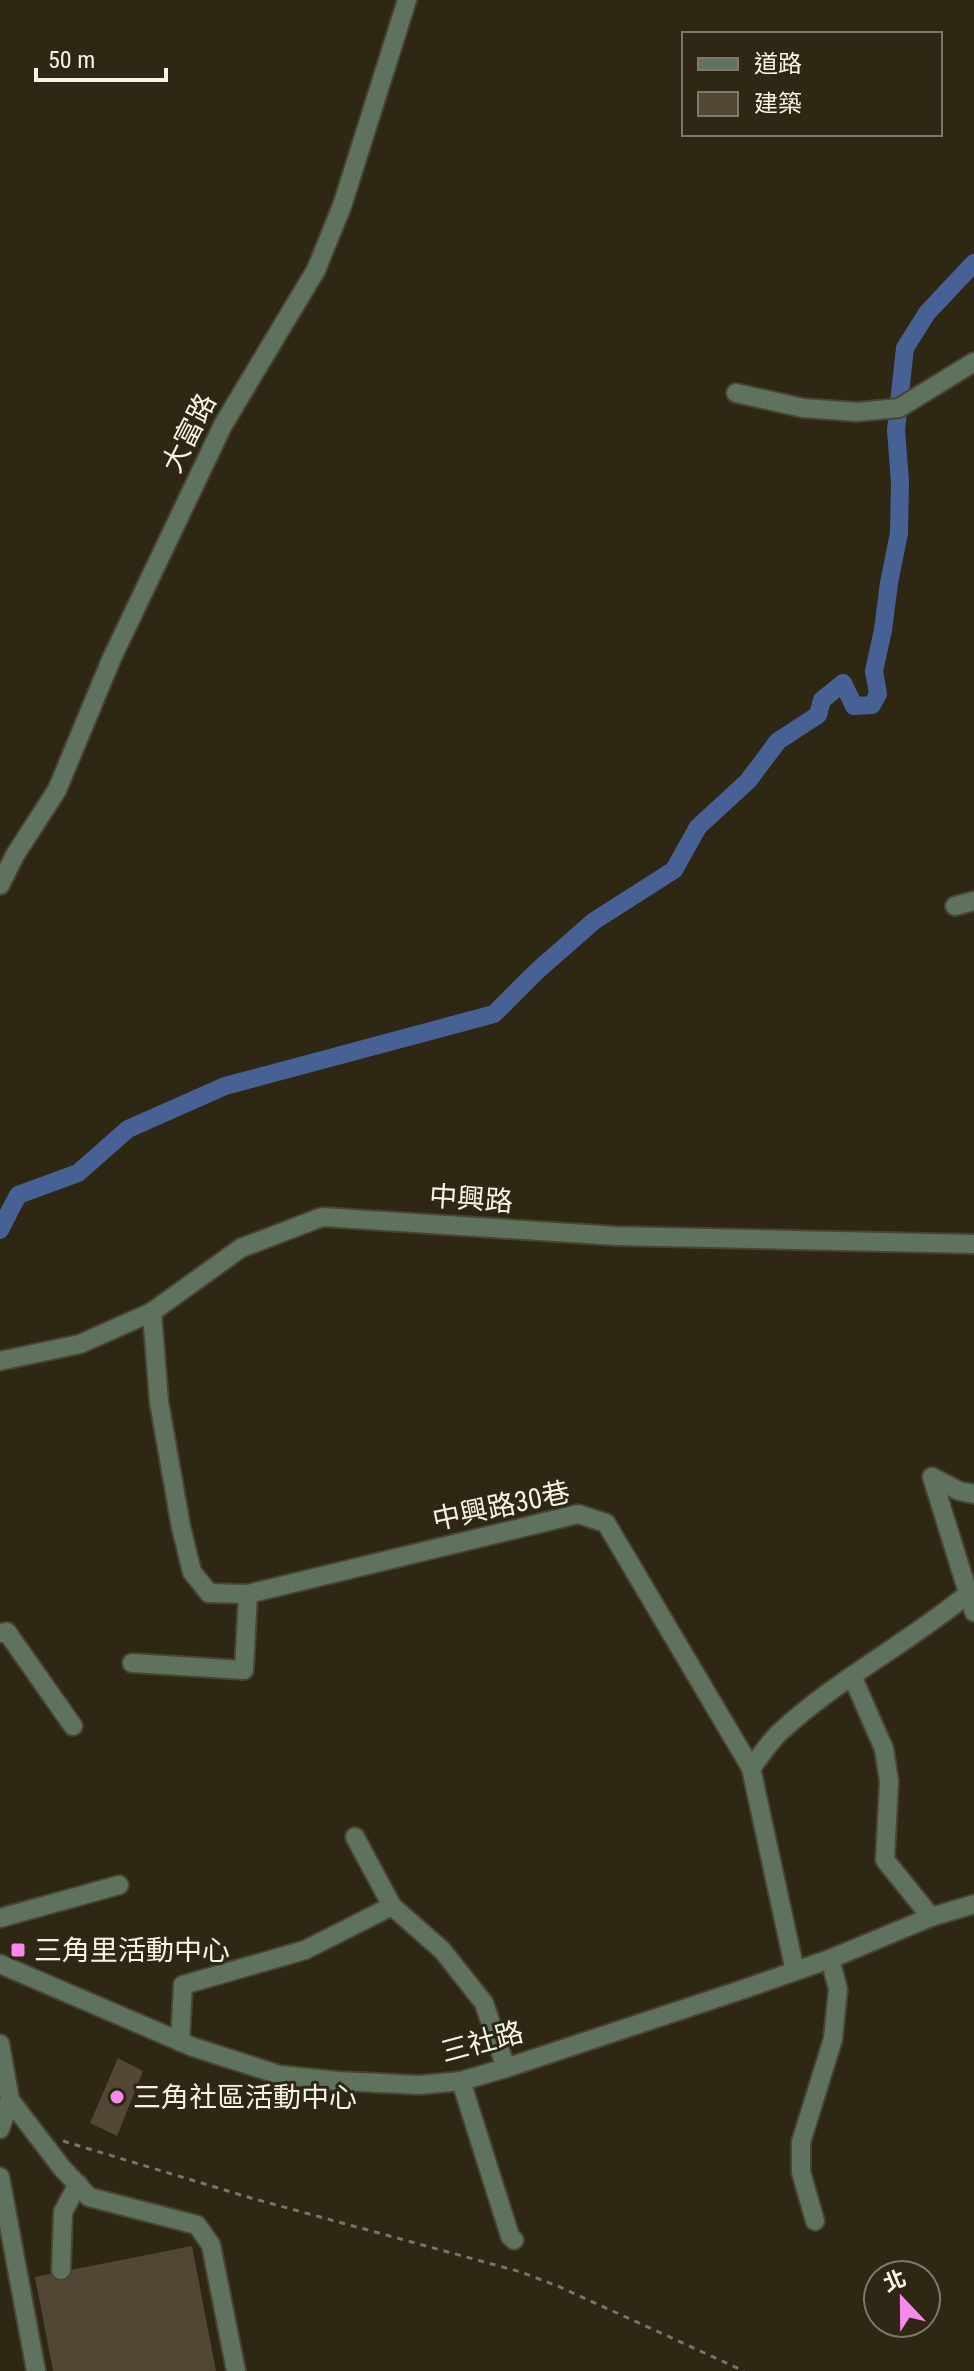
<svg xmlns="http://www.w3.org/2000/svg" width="974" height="2371" font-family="'Roboto Condensed','Noto Sans TC',sans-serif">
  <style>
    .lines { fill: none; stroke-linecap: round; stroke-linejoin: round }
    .canal { stroke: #486195; stroke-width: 18 }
    .building { fill: #524634 }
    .minor-casing { stroke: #494331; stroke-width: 22 }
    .path { stroke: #797464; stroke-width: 3; stroke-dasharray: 6 6; stroke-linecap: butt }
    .minor { stroke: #5e725d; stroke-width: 18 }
    .poi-dot { fill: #f888ea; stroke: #2d2714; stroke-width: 3 }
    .labels { text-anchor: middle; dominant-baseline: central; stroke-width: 6; stroke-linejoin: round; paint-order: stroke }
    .street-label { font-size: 28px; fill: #f5f2e6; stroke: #2d2714 }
    .poi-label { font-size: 28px; fill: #f5f2e6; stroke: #2d2714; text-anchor: start }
  </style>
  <rect width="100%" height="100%" fill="#2d2714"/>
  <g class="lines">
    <path class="canal" d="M0,1230L18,1195L78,1173L128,1129L225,1086L494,1014L537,971L594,921L674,870L698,827L748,781L778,741L818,715L822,700L843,683L854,706L872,705L878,694L874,671L883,630L889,583L899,533L900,482L896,430L905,348L927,313L974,263"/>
  </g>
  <g class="building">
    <path d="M118,2058L143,2071L117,2136L90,2123Z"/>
    <path d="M192,2246L216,2371H53L35,2277Z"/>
  </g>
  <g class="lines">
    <g class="minor-casing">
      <g id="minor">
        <path d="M736,393L803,408L857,412L899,408L974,362"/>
        <path d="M0,885L15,855L57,790L111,660L223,425L316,270L342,206L407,0"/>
        <path d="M955,906L974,901"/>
        <path d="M152,1312L159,1402L181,1527L192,1572L209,1593L248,1594L578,1514L606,1523L751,1768L795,1971"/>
        <path d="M0,1361L80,1344L152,1312L241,1248L322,1217L617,1236L974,1244"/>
        <path d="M932,1477L974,1612"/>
        <path d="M932,1477L959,1491L974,1494"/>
        <path d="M0,1633L7,1632L73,1726"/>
        <path d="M132,1663L244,1670L248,1594"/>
        <path d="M853,1678L884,1749L889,1781L885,1860L931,1917"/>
        <path d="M751,1768C760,1757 768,1744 778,1734C835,1680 909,1643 969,1593"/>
        <path d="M392,1906L442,1950L484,2003L506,2068"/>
        <path d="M0,1918L119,1885"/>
        <path d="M0,1964L193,2047L280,2075L338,2081L420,2085L461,2081L506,2068L744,1989L830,1959L931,1917L974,1904"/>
        <path d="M180,2042L183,1985L305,1950L392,1906L355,1837"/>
        <path d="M0,2044L10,2100L62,2168L89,2197L197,2225L211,2245L236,2371"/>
        <path d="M461,2081L510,2236L514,2240"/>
        <path d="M0,2129L10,2100"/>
        <path d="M0,2177L36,2371"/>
        <path d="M815,2221L801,2172V2142L833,2039L838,1989L830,1959"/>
        <path d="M61,2270L63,2212L78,2184"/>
      </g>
    </g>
    <path class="path" d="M63,2141L251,2198L521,2272L560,2287L744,2371"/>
    <use href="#minor" class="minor"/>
  </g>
  <g class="poi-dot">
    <rect x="10" y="1942" width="16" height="16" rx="4"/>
    <circle cx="117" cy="2097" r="8"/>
  </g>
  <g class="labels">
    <g class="street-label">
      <text transform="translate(189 433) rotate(-63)">大富路</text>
      <text transform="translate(471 1199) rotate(4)">中興路</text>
      <text transform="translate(501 1506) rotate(-12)">中興路30巷</text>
      <text transform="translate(482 2042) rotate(-15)">三社路</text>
    </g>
    <g class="poi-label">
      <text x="34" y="1950">三角里活動中心</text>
      <text x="133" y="2097">三角社區活動中心</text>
    </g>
  </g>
  <rect x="682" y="32" width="260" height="104" fill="#2d2714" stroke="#7d7868" stroke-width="2"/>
  <rect x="698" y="58" width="40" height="12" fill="#5e725d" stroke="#7d7868" stroke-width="2"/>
  <text x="754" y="72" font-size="24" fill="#f5f2e6">道路</text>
  <rect x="698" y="92" width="40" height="24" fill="#524634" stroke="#7d7868" stroke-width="2"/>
  <text x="754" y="112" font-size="24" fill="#f5f2e6">建築</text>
  <g transform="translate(902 2299) rotate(338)"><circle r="38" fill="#2d2714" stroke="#7d7868" stroke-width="2"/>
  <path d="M0-6L14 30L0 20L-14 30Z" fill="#f888ea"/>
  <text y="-12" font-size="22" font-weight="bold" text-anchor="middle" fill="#f5f2e6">北</text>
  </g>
  <path d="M36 68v12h130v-12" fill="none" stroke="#f5f2e6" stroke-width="4"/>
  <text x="48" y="68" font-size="24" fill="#f5f2e6" stroke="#2d2714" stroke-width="6" paint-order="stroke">50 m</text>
</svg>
